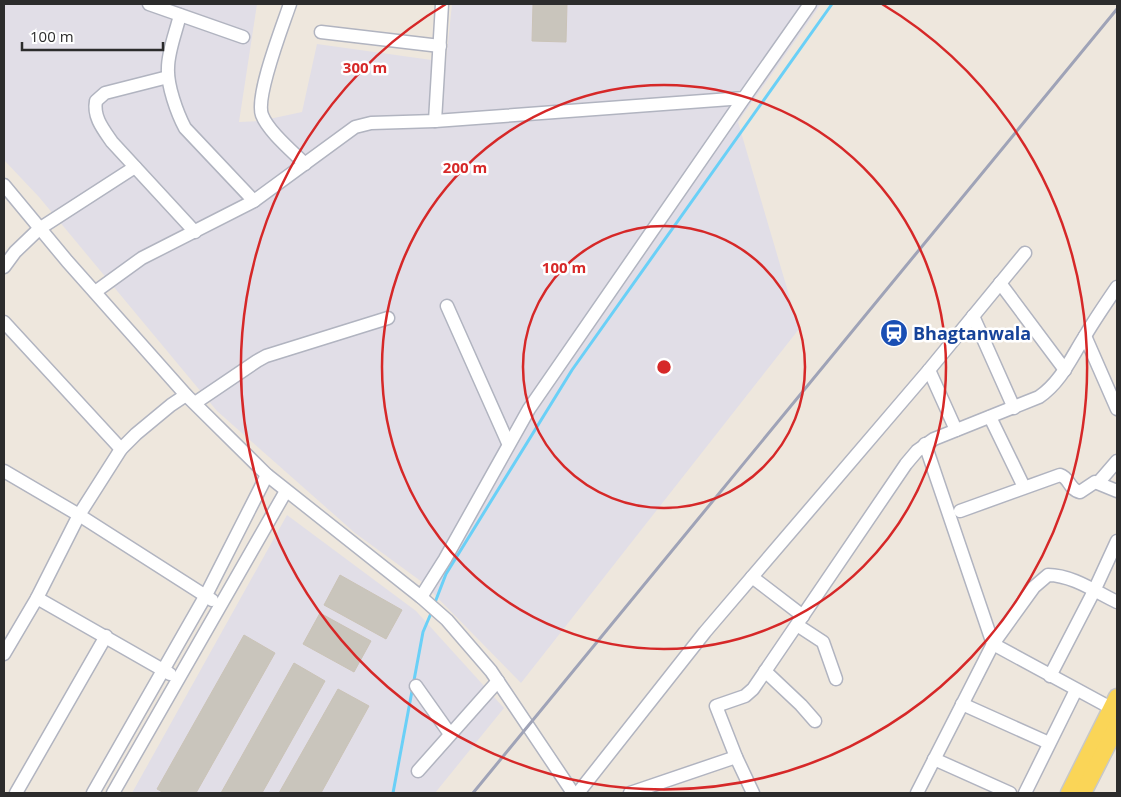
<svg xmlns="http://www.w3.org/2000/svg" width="1121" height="797" font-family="'Open Sans',sans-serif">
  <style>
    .industrial { fill: #e1dee7 }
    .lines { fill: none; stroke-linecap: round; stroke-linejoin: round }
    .stream { stroke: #6ad0f7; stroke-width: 3 }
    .building { fill: #c9c5bc; stroke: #cac3b7 }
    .minor-casing { stroke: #b1b4c0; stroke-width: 15 }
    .major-casing { stroke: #c8c8c8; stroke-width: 19 }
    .minor { stroke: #fff; stroke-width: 12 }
    .major { stroke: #fad557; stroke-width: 16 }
    .rail { stroke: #9fa3b7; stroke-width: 3 }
    .ring { fill: none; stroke: #d62828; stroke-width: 2.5 }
    .labels { text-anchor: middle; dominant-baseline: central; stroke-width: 5; stroke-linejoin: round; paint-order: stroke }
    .transit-label { font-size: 18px; font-weight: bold; fill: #164399; stroke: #fff; text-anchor: start }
    .centre { fill: #d62828; stroke: #fff; stroke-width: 2.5 }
    .ring-label { font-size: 15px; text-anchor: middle; font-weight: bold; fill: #d62828; stroke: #fff; stroke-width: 5; stroke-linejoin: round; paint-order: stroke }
  </style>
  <rect width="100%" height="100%" fill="#eee7dd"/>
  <g class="industrial">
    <path d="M4,4H257L239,122L260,121L302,112L317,44L446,62L452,4H821L738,122L799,329L521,683L422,582L355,533L217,411L39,197L4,160Z"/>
    <path d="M287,515L416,611L504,708L435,793H132Z"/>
  </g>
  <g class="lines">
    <g class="stream">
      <path d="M434,605L446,574L572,370L832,4"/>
      <path d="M393,793L423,632L432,611"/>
    </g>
  </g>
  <g class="building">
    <path d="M533,4H567L566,42L532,41Z"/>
    <path d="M340,575L402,610L386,639L324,605Z"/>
    <path d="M320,613L371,641L354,672L303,644Z"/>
    <path d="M244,635L275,653L196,793H164L157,789Z"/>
    <path d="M294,663L325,681L262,793H221Z"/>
    <path d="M338,689L369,706L321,793H279Z"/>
  </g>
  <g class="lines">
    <g class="minor-casing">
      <g id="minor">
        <path d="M149,4L243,37"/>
        <path d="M290,4C283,25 255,96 262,115C268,131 292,151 305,164"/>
        <path d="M180,15C176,32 168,51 168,68C167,85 177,113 185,128L254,201"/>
        <path d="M321,32L440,46"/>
        <path d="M168,77L105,93L96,101C93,117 103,129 112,142L195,232"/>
        <path d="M435,121L442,4"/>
        <path d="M4,185L67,261L186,395L267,475L421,597L447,620L491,671L573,793"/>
        <path d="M4,267L15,252L39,229L135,167"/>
        <path d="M1000,283L1065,370"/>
        <path d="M95,292L142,258L254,201L355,127L371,123L435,121L744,98L810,4"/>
        <path d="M447,306L508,443"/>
        <path d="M973,316L1014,408"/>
        <path d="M4,322L121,449"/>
        <path d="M1085,336L1117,409"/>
        <path d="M929,370L956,430"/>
        <path d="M195,403L257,361L266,356L388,318"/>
        <path d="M990,417L1024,487"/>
        <path d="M4,471L79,515L212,600"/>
        <path d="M1098,483L1117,461"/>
        <path d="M960,511L1060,475C1070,478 1069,490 1080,492L1095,482L1117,491"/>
        <path d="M752,577L803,616"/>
        <path d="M421,597L445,559L529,409L744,98"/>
        <path d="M37,598L170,674"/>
        <path d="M797,625L823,642L836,679"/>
        <path d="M4,654L37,598L79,515L121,449L136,434L171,405L186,395"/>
        <path d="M765,671L801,705L815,721"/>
        <path d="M1050,676L1094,591L1117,541"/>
        <path d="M416,686L450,734"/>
        <path d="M962,704L1049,743"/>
        <path d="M1111,708L993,644L1034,587L1048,575C1072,575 1096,592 1117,602"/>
        <path d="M934,759L1010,793"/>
        <path d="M418,771L498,681"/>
        <path d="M16,793L106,636"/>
        <path d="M93,793L206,595L267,475"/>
        <path d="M113,793L286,491"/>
        <path d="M578,793L705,632L929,370L1025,253"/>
        <path d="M630,793L736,757"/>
        <path d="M753,793L736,757L716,706L745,696L753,689L906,464L917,451L934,439L1039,397C1061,382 1071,358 1085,336C1095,319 1106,303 1117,287"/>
        <path d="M917,793L993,644L925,444"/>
        <path d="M1025,793L1076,690"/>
      </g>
    </g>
    <g class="major-casing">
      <g id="major">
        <path d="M1069,793L1117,697"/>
        <path d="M1083,793L1117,726"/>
      </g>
    </g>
    <use href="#minor" class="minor"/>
    <use href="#major" class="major"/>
    <path class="rail" d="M473,793L1117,9"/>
  </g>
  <g class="ring">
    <circle cx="664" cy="367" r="141"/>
    <circle cx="664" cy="367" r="282"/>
    <path d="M882 4A423 423 0 1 1 446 4"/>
  </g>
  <defs>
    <g id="station-disc" transform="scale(1.4375)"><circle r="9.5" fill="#1a4fb4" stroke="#fff"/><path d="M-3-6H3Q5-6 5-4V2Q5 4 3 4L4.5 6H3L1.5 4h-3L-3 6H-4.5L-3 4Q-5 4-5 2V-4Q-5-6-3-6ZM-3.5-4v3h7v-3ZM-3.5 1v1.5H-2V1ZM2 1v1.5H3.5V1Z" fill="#fff"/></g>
  </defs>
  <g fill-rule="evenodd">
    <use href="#station-disc" x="894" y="333"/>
  </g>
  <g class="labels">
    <g class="transit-label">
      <text x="913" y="333">Bhagtanwala</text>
    </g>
  </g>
  <circle cx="664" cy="367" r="8" class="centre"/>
  <g class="ring-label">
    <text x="365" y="73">300 m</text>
    <text x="465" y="173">200 m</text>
    <text x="564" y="273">100 m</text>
  </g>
  <rect width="1121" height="797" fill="none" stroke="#2c2c2c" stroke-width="10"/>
  <path d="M22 42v8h141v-8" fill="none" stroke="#2c2c2c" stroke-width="2.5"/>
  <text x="30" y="42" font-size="15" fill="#2c2c2c" stroke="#ffffff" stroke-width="4" paint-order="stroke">100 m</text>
</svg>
